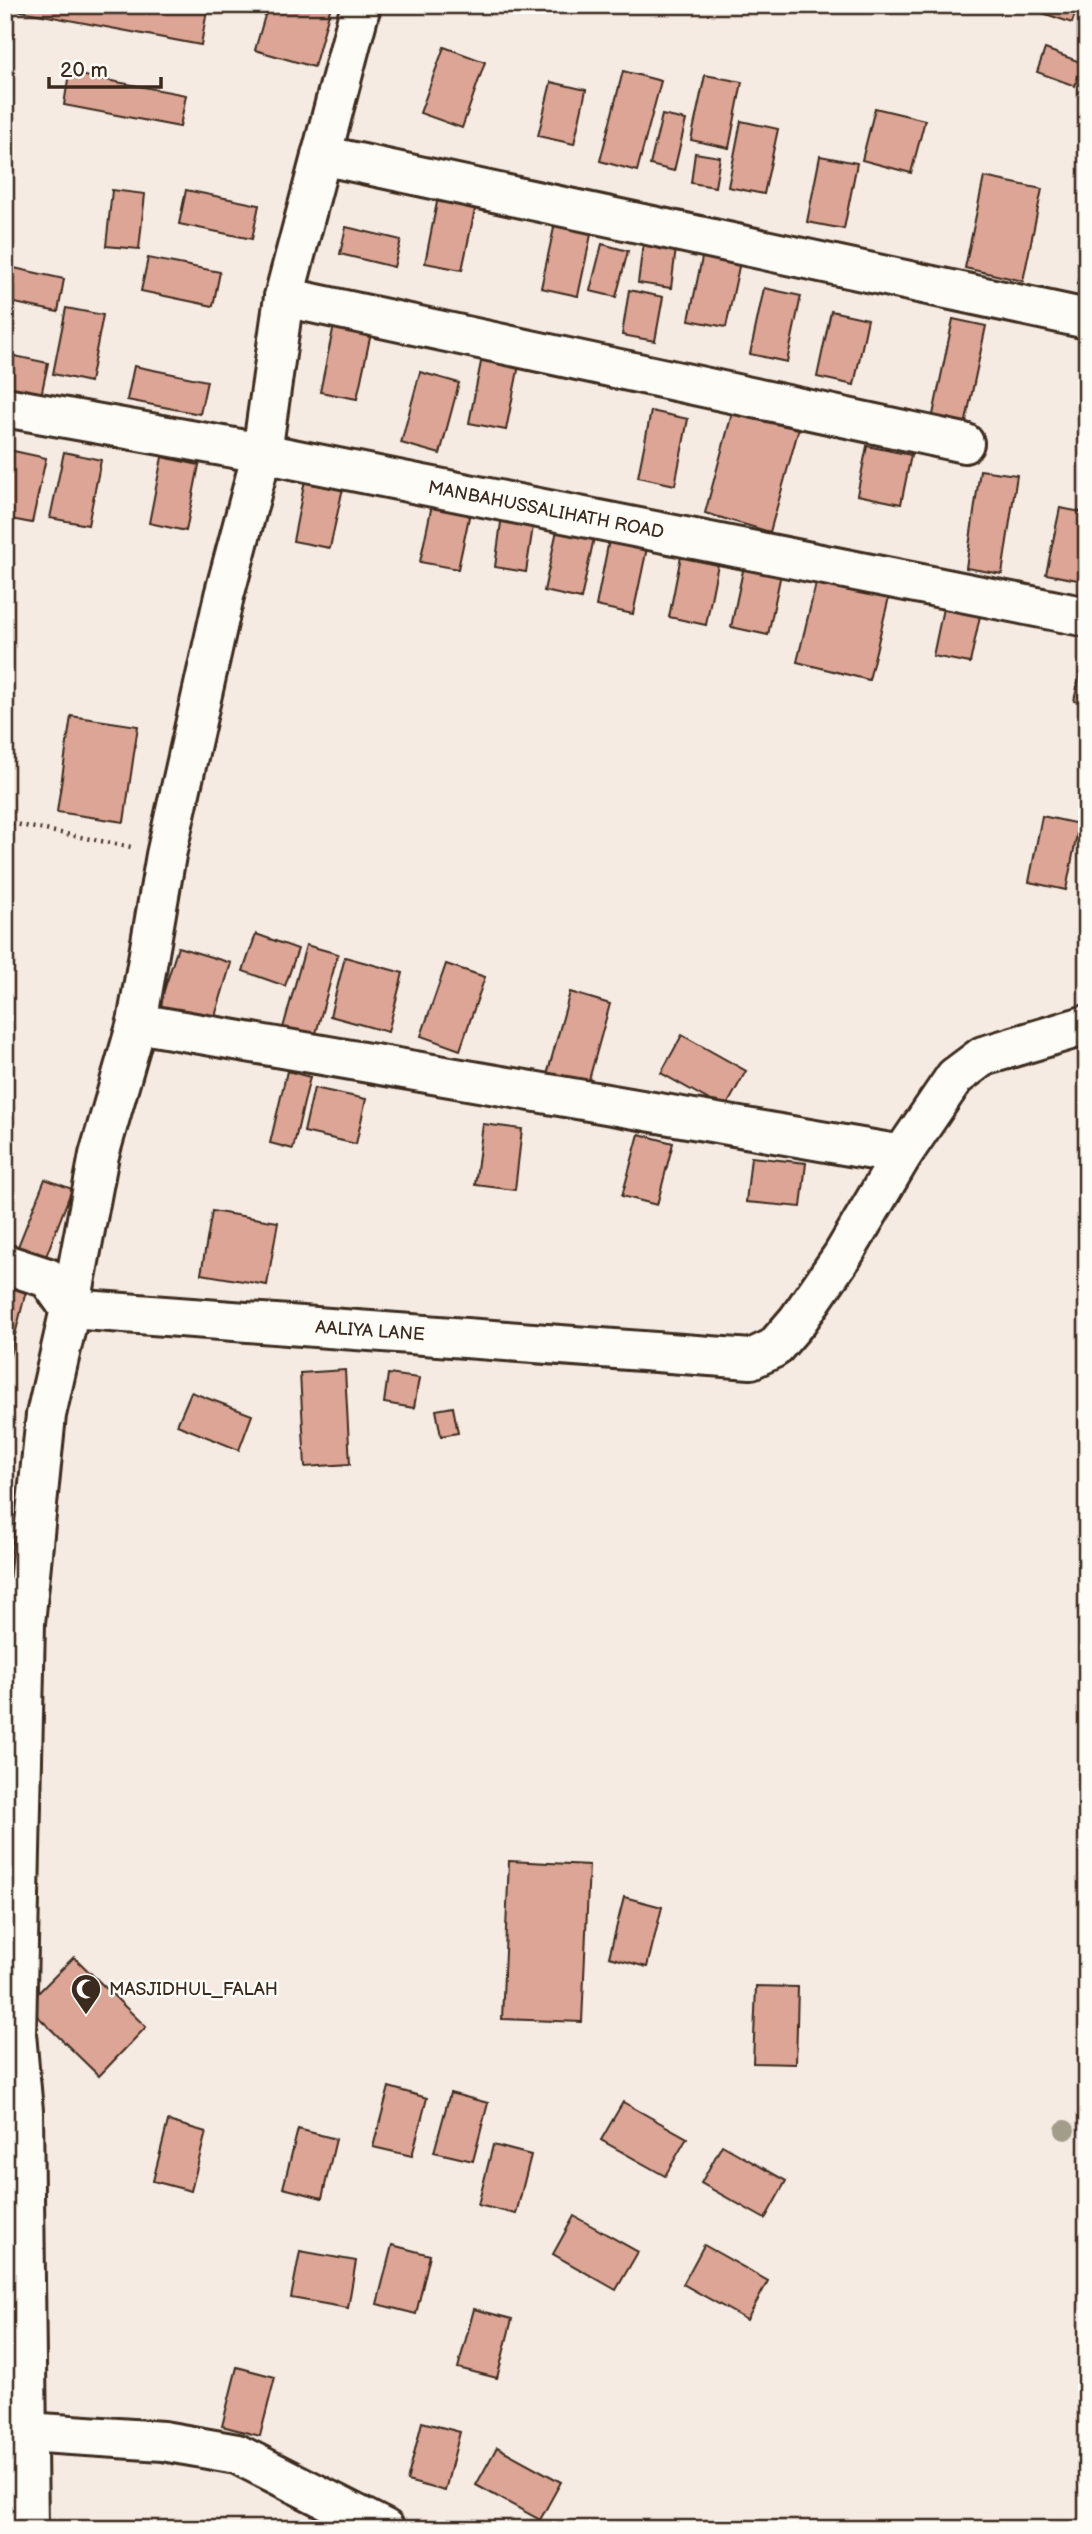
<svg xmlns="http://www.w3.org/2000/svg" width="1092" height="2534" font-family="'Balsamiq Sans',sans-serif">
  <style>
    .building { fill: #dca595; stroke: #3b2a1e; stroke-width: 2 }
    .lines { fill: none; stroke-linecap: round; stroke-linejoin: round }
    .minor-casing { stroke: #3b2a1e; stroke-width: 44 }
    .path { stroke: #3b2a1e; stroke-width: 4.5; stroke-dasharray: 2 5; stroke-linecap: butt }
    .minor { stroke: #fdfcf7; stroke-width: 38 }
    .tree { fill: #a29d8a }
    .labels { text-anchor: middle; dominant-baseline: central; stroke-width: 5; stroke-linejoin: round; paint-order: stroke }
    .street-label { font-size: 18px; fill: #3b2a1e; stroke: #fdfcf7 }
    .poi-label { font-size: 18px; fill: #3b2a1e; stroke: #fdfcf7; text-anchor: start }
  </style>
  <rect width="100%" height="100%" fill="#f6ebe3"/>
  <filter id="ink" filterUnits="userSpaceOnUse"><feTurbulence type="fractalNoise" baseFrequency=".0143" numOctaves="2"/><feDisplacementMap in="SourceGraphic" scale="14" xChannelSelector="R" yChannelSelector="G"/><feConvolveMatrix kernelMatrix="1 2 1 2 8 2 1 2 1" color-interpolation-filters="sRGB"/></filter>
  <g filter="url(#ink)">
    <g class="building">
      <path d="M5,5H208L201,45L5,8Z"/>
      <path d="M268,5L331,6L314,67L255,50Z"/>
      <path d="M1035,5H1078L1072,23L1034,10Z"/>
      <path d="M444,47L485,62L462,128L420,113Z"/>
      <path d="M1045,49L1083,63L1075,86L1037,72Z"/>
      <path d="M623,71L661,81L637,171L600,161Z"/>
      <path d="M69,73L186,95L180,127L64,105Z"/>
      <path d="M705,75L742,82L729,148L691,140Z"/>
      <path d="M551,82L586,90L574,144L538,136Z"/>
      <path d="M875,108L925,120L911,173L862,160Z"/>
      <path d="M662,115L686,120L674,171L650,165Z"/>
      <path d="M741,121L778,129L764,194L728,187Z"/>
      <path d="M695,153L720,157L715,187L691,183Z"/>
      <path d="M820,156L857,163L844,229L807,222Z"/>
      <path d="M984,177L1042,189L1023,281L965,268Z"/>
      <path d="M112,190L145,194L139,249L106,246Z"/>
      <path d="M186,190L259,205L252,239L179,224Z"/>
      <path d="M438,197L476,205L462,270L425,263Z"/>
      <path d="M555,223L592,230L578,296L541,288Z"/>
      <path d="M346,227L401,240L394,267L340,254Z"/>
      <path d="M644,236L677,240L671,288L638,283Z"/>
      <path d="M602,244L628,251L616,297L590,291Z"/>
      <path d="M703,253L740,262L726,327L689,320Z"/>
      <path d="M1087,253V287L1077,284Z"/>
      <path d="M148,258L220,272L213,306L141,291Z"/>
      <path d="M5,266L64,279L58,312L5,301Z"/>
      <path d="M764,288L801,296L787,362L750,354Z"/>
      <path d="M629,290L663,297L655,341L622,335Z"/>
      <path d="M66,308L103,315L90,382L53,374Z"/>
      <path d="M831,311L868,319L854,385L817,377Z"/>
      <path d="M953,319L986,326L962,440L929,434Z"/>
      <path d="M334,325L371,333L357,399L320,392Z"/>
      <path d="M5,354L48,363L41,396L5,389Z"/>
      <path d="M482,357L519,365L506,430L469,423Z"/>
      <path d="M134,366L207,381L200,414L127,400Z"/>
      <path d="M420,372L459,383L440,454L401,443Z"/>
      <path d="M734,406L800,424L770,532L705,513Z"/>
      <path d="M651,411L688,419L675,485L638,477Z"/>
      <path d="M867,446L911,455L901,504L857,495Z"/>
      <path d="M9,450L46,458L32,523L5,518V468Z"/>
      <path d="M64,452L101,460L88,525L50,518Z"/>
      <path d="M162,457L199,465L186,531L149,523Z"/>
      <path d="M980,470L1017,475L1002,574L966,568Z"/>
      <path d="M306,475L344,483L330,548L293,541Z"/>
      <path d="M434,495L472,503L458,569L420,562Z"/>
      <path d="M1060,508L1087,513V564L1083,581L1046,574Z"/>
      <path d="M502,515L534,520L526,572L495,567Z"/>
      <path d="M558,525L595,533L581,599L544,591Z"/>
      <path d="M609,540L647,548L633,614L596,606Z"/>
      <path d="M682,551L719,559L706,625L669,617Z"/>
      <path d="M745,561L782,569L768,635L731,627Z"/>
      <path d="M818,575L890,593L869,680L797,662Z"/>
      <path d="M947,589L984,597L970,663L933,656Z"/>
      <path d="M1087,641V704L1074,701Z"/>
      <path d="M71,716L138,726L124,822L57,812Z"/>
      <path d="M1042,816L1079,824L1066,890L1029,882Z"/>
      <path d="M256,934L298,949L285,986L243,971Z"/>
      <path d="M306,945L338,954L315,1037L283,1028Z"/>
      <path d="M178,947L231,963L213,1023L159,1006Z"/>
      <path d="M345,957L403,973L388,1032L330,1016Z"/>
      <path d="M446,964L485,977L460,1050L421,1036Z"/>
      <path d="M570,992L610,1004L585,1094L545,1082Z"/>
      <path d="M682,1035L746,1071L725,1109L661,1073Z"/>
      <path d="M287,1071L310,1077L293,1149L270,1143Z"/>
      <path d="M314,1088L366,1099L356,1144L304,1132Z"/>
      <path d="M483,1124L522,1129L515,1190L475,1185Z"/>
      <path d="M639,1134L673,1143L657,1205L622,1196Z"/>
      <path d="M751,1157L806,1163L801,1207L746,1202Z"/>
      <path d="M45,1179L72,1189L45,1259L17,1249Z"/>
      <path d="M212,1211L278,1222L267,1285L201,1274Z"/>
      <path d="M5,1273L29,1279L6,1371H5Z"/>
      <path d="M345,1370L350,1464L305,1467L300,1373Z"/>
      <path d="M388,1374L419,1378L414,1408L384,1403Z"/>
      <path d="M191,1392L252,1415L239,1450L177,1425Z"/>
      <path d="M453,1407L458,1433L441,1436L436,1410Z"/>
      <path d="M509,1861L589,1865L582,2022L502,2019Z"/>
      <path d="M624,1897L662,1907L647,1967L609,1957Z"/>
      <path d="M74,1957L146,2027L99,2076L26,2005Z"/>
      <path d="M756,1986L798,1987L796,2064L753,2063Z"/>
      <path d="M389,2087L427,2098L412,2156L373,2147Z"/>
      <path d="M450,2093L488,2103L473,2161L434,2152Z"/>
      <path d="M623,2102L687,2138L665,2176L601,2140Z"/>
      <path d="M168,2121L206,2132L191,2191L153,2181Z"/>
      <path d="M298,2129L336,2139L322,2198L283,2188Z"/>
      <path d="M493,2145L531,2155L516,2214L478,2205Z"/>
      <path d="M722,2145L786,2181L765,2219L701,2183Z"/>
      <path d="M574,2216L638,2252L616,2290L553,2254Z"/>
      <path d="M392,2245L430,2255L416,2314L377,2304Z"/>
      <path d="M704,2245L768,2281L747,2320L683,2284Z"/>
      <path d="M300,2251L356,2261L348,2308L291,2298Z"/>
      <path d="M474,2309L512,2319L497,2378L458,2368Z"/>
      <path d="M237,2367L275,2377L260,2436L222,2426Z"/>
      <path d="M422,2422L460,2432L445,2491L407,2481Z"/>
      <path d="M497,2447L561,2482L540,2520L476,2485Z"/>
    </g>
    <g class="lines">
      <g class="minor-casing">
        <g id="minor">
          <path d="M321,155L1087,319"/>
          <path d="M284,297L964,443"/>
          <path d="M5,407L262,453L1087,617"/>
          <path d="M137,1023L902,1155"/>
          <path d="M5,1264L48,1278L70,1309L751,1359L774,1348L798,1320L843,1255L902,1155L955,1077L983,1056L1087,1025"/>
          <path d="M26,2432L163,2441L237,2454L385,2529"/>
          <path d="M28,2529L23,2111L16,2034L25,1623L46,1415L70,1309L99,1155L137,1023L166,855L224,596L262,453L284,297L361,5"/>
        </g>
      </g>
      <path class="path" d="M5,822L131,847"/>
      <use href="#minor" class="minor"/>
    </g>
    <circle class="tree" cx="1065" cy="2130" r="10"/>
  </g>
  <defs>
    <g id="mosque-pin" transform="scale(1.575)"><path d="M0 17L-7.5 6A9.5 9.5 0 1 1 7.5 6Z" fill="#3b2a1e" stroke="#fdfcf7"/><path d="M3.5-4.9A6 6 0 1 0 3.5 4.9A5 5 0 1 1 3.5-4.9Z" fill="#fff"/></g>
  </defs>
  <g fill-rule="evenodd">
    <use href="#mosque-pin" x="86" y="1989"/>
  </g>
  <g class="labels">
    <g class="street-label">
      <text transform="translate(546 510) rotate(11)">MANBAHUSSALIHATH ROAD</text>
      <text transform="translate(370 1331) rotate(4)">AALIYA LANE</text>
    </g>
    <g class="poi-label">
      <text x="109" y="1989">MASJIDHUL_FALAH</text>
    </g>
  </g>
  <rect width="1092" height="2534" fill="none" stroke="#fdfcf7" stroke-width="28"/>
  <rect x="14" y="14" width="1064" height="2506" fill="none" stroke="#3b2a1e" stroke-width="2.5" filter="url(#ink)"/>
  <path d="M49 77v10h112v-10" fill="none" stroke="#3b2a1e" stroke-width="3.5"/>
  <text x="60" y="77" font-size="21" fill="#3b2a1e" stroke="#fdfcf7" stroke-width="5" paint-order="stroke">20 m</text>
</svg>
